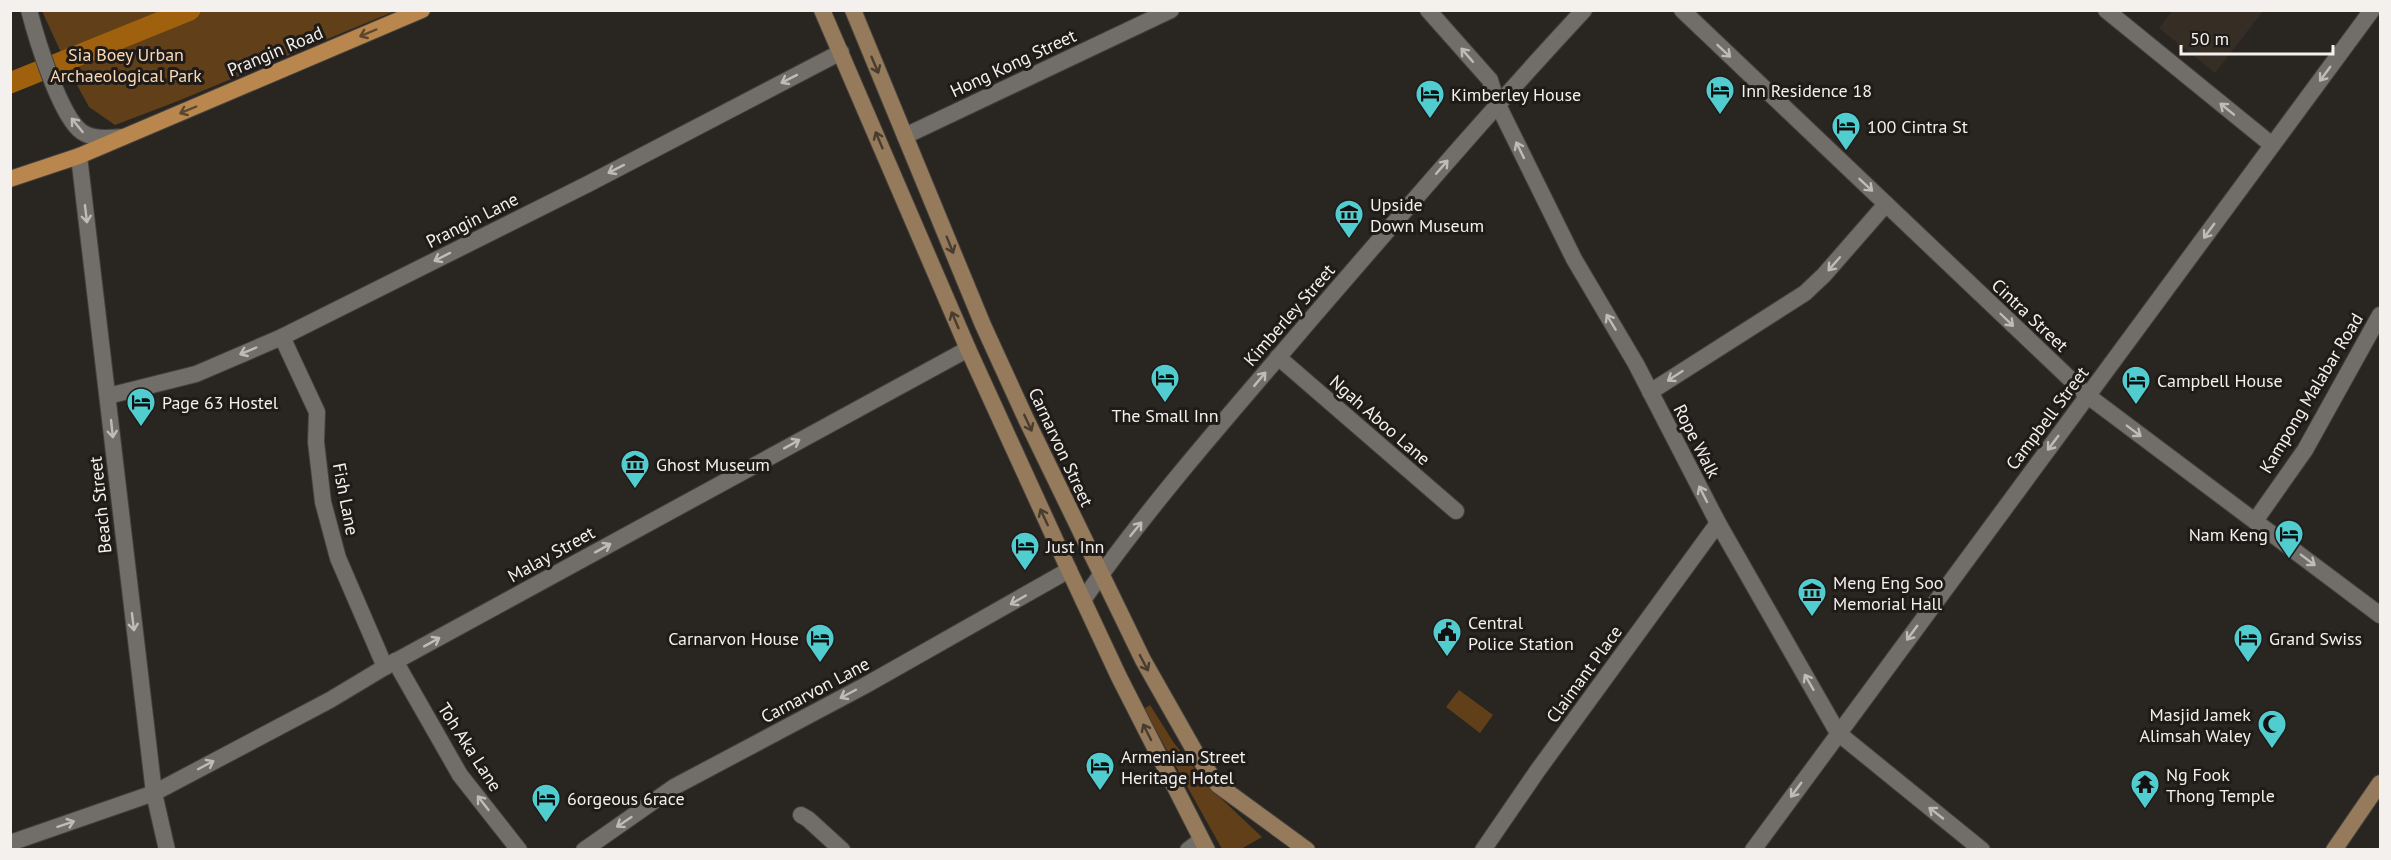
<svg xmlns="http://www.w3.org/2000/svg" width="2391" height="860" font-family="'PT Sans',sans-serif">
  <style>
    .built { fill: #362e25 }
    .green { fill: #613f19 }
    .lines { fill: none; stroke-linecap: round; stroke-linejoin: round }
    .canal { stroke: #9f610d; stroke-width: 21 }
    .minor-casing { stroke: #44403c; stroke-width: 18 }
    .tertiary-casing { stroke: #44403c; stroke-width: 18 }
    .secondary-casing { stroke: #44403c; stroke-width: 18 }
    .primary-casing { stroke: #44403c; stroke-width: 18 }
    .minor { stroke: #716d68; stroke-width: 16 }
    .tertiary { stroke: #716d68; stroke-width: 16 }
    .secondary { stroke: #957a5b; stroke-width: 16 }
    .primary { stroke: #b9874e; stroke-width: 16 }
    .oneway { stroke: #5d462e }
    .oneway2 { stroke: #bfbcb8 }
    .oneway3 { stroke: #483c2f }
    .labels { text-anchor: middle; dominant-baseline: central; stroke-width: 6; stroke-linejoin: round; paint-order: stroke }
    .street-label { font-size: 18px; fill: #f3f0ed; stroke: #1f1b18 }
    .park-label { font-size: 18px; fill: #fcd9b7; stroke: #1f1b18 }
    .poi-label { font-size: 18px; fill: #f3f0ed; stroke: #1f1b18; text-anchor: start }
  </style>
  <rect width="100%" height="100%" fill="#292521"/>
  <path class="built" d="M2173,10H2263V11L2215,73L2159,28Z"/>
  <g class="green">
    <path d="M42,11H41H395L178,101L115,125L89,107L70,72Z"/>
    <path d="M1459,690L1493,715L1480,733L1446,707Z"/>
    <path d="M1150,705L1174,743L1211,789L1262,837L1241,849H1222L1144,709Z"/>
  </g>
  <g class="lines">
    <path class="canal" d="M10,83L190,10"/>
    <g class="minor-casing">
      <g id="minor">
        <path d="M1428,10L1490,80L1497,103L1574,259L1636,364L1718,523L1838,733L1982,850"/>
        <path d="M1682,10L2088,396L2380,615"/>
        <path d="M2106,10L2272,145"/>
        <path d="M905,136L1171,10"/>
        <path d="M282,337L317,412L316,442L323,502L338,558L385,667"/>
        <path d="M1278,357L1456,511"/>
        <path d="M1650,392L1805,293L1824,275L1886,204"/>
        <path d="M108,396L196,374L282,337L588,184L841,52"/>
        <path d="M2255,521L2305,450L2380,315"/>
        <path d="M1083,600C1152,501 1233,411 1311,319C1401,215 1490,111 1584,10"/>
        <path d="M395,661L460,775L519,850"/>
        <path d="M801,815L808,819L842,850"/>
        <path d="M10,843L154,793L330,700L385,667L968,349"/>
        <path d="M584,850L674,787L866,685L1069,570"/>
        <path d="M1188,850L1201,840"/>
        <path d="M1483,850L1538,770L1718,523"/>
      </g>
    </g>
    <g class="tertiary-casing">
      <g id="tertiary">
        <path d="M29,10C36,37 60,117 82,132C94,140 109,138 123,137"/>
        <path d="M79,156L154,793L167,850"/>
        <path d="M1753,850L2372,10"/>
      </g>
    </g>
    <g class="secondary-casing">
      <g id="secondary">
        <path d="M822,10L968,349L1069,570L1119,677L1207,850"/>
        <path d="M853,10L983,325L1026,419L1143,660L1198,757L1218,785L1307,850"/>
        <path d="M2334,850L2380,783"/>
      </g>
    </g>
    <g class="primary-casing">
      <path id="primary" d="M10,179L79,156L422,10"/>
    </g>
    <use href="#minor" class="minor"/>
    <use href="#tertiary" class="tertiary"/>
    <use href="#secondary" class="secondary"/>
    <use href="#primary" class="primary"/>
  </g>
  <defs><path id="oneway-shaft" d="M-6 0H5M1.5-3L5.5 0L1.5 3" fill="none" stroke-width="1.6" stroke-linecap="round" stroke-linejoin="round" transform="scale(1.5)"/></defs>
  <g class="oneway">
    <use href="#oneway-shaft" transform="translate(368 33) rotate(157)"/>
    <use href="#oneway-shaft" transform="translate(188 110) rotate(157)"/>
  </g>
  <g class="oneway2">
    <use href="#oneway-shaft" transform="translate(1724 51) rotate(43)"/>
    <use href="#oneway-shaft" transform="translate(1467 55) rotate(-131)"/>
    <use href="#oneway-shaft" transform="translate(2325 74) rotate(126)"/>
    <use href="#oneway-shaft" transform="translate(789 79) rotate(153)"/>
    <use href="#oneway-shaft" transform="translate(2227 109) rotate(-141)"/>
    <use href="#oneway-shaft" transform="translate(77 125) rotate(-129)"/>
    <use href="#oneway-shaft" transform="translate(1520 150) rotate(-116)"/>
    <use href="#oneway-shaft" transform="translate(1442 167) rotate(-49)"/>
    <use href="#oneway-shaft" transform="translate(616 169) rotate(153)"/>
    <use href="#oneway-shaft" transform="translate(1866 185) rotate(43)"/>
    <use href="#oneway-shaft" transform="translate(86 214) rotate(83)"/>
    <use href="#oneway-shaft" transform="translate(2209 231) rotate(126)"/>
    <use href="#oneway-shaft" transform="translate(442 257) rotate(153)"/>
    <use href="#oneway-shaft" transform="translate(1834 264) rotate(131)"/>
    <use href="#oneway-shaft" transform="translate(2007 320) rotate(44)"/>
    <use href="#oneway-shaft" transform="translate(1611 322) rotate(-121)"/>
    <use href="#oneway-shaft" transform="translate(248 351) rotate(157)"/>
    <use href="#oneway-shaft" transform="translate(1675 376) rotate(147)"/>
    <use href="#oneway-shaft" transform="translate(1260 379) rotate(-50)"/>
    <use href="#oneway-shaft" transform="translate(112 429) rotate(84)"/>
    <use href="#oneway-shaft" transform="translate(2134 431) rotate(37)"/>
    <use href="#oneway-shaft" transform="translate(2053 443) rotate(127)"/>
    <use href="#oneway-shaft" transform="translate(792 444) rotate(-29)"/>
    <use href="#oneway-shaft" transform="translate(1703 494) rotate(-117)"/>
    <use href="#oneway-shaft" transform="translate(1136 529) rotate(-51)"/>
    <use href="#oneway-shaft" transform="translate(603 548) rotate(-29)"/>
    <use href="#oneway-shaft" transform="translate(2308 560) rotate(37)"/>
    <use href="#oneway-shaft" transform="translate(1018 600) rotate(150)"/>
    <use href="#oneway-shaft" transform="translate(133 622) rotate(83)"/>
    <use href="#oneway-shaft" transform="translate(1912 633) rotate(126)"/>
    <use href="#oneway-shaft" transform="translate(432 642) rotate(-29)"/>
    <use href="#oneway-shaft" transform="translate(1809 682) rotate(-120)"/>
    <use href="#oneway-shaft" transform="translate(848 694) rotate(152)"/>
    <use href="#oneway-shaft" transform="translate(206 765) rotate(-28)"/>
    <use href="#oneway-shaft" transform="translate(1796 790) rotate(126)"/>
    <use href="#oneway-shaft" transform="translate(483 803) rotate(-128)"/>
    <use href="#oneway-shaft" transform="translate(1936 813) rotate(-142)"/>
    <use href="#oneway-shaft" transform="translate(624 822) rotate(146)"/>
    <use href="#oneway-shaft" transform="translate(66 824) rotate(-19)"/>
  </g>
  <g class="oneway3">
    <use href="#oneway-shaft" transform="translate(875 65) rotate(67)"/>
    <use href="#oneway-shaft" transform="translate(879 140) rotate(-113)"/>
    <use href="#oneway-shaft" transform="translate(950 245) rotate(68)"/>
    <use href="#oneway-shaft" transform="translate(955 320) rotate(-113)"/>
    <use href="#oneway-shaft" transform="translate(1028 423) rotate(65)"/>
    <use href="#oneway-shaft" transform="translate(1044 517) rotate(-115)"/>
    <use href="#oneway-shaft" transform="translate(1144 663) rotate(62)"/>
    <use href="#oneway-shaft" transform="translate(1147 732) rotate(-117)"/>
  </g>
  <defs>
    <g id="hotel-pin" transform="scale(1.5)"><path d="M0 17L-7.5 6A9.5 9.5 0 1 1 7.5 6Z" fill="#52cdcf" stroke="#1f1b18"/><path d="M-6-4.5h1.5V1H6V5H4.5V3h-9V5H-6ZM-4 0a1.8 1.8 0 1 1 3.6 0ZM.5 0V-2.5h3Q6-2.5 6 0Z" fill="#111"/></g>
    <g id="museum-pin" transform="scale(1.5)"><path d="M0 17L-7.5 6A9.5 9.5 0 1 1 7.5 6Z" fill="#52cdcf" stroke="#1f1b18"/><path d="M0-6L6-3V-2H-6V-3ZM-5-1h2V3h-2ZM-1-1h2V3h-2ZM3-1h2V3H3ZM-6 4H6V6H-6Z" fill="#111"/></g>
    <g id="civic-pin" transform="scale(1.5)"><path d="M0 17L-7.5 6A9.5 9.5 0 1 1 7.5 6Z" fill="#52cdcf" stroke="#1f1b18"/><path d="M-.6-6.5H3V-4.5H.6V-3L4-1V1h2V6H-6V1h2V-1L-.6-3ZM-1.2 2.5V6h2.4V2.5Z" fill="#111"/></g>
    <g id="mosque-pin" transform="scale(1.5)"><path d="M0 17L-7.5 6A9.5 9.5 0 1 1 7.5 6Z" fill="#52cdcf" stroke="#1f1b18"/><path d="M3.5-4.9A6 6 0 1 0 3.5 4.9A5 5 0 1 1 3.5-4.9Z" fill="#111"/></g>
    <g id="temple-pin" transform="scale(1.5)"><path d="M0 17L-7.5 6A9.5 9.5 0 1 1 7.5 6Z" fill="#52cdcf" stroke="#1f1b18"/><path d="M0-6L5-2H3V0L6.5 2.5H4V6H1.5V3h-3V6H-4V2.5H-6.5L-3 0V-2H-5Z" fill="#111"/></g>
  </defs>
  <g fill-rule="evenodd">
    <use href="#hotel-pin" x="1720" y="90"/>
    <use href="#hotel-pin" x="1430" y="94"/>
    <use href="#hotel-pin" x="1846" y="126"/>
    <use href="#museum-pin" x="1349" y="214"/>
    <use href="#hotel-pin" x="1165" y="378"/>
    <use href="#hotel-pin" x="2136" y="380"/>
    <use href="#hotel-pin" x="141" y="402"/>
    <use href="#museum-pin" x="635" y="464"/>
    <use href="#hotel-pin" x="2289" y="534"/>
    <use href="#hotel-pin" x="1025" y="546"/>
    <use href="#museum-pin" x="1812" y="592"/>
    <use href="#civic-pin" x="1447" y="632"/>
    <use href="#hotel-pin" x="820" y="638"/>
    <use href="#hotel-pin" x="2248" y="638"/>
    <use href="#mosque-pin" x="2272" y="724"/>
    <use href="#hotel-pin" x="1100" y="766"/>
    <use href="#temple-pin" x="2145" y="784"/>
    <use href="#hotel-pin" x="546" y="798"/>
  </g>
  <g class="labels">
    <g class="street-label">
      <text transform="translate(275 51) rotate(-23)">Prangin Road</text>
      <text transform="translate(1013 63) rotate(-25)">Hong Kong Street</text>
      <text transform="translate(472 220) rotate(-27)">Prangin Lane</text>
      <text transform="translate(1289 315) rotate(-49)">Kimberley Street</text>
      <text transform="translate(2030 315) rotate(43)">Cintra Street</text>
      <text transform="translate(2311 393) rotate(-59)">Kampong Malabar Road</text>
      <text transform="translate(2047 418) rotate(-53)">Campbell Street</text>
      <text transform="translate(1380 420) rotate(41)">Ngah Aboo Lane</text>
      <text transform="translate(1697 441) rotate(63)">Rope Walk</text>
      <text transform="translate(1061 447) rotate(65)">Carnarvon Street</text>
      <text transform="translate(346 499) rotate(79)">Fish Lane</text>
      <text transform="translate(100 505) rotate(-96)">Beach Street</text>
      <text transform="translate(551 554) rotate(-29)">Malay Street</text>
      <text transform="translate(1584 674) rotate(-54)">Claimant Place</text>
      <text transform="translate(815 690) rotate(-28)">Carnarvon Lane</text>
      <text transform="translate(470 747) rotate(57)">Toh Aka Lane</text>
    </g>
    <g class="park-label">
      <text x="126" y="54">Sia Boey Urban<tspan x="126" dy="21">Archaeological Park</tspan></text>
    </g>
    <g class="poi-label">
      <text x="1741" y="90">Inn Residence 18</text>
      <text x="1451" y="94">Kimberley House</text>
      <text x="1867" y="126">100 Cintra St</text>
      <text x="1370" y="204">Upside<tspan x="1370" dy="21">Down Museum</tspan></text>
      <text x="2157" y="380">Campbell House</text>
      <text x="162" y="402">Page 63 Hostel</text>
      <text x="1165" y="415" text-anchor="middle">The Small Inn</text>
      <text x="656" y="464">Ghost Museum</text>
      <text x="2268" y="534" text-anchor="end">Nam Keng</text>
      <text x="1046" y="546">Just Inn</text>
      <text x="1833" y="582">Meng Eng Soo<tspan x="1833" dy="21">Memorial Hall</tspan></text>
      <text x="1468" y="622">Central<tspan x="1468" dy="21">Police Station</tspan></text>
      <text x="799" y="638" text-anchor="end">Carnarvon House</text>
      <text x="2269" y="638">Grand Swiss</text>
      <text x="2251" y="714" text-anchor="end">Masjid Jamek<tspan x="2251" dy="21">Alimsah Waley</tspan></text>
      <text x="1121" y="756">Armenian Street<tspan x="1121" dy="21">Heritage Hotel</tspan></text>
      <text x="2166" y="774">Ng Fook<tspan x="2166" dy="21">Thong Temple</tspan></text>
      <text x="567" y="798">6orgeous 6race</text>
    </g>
  </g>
  <rect width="2391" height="860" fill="none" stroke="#f3f0ed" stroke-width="24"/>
  <path d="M2181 45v9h152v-9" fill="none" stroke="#f3f0ed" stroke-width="3"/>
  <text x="2190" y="45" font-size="18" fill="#f3f0ed" stroke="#1f1b18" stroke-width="4.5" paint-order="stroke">50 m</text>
</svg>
